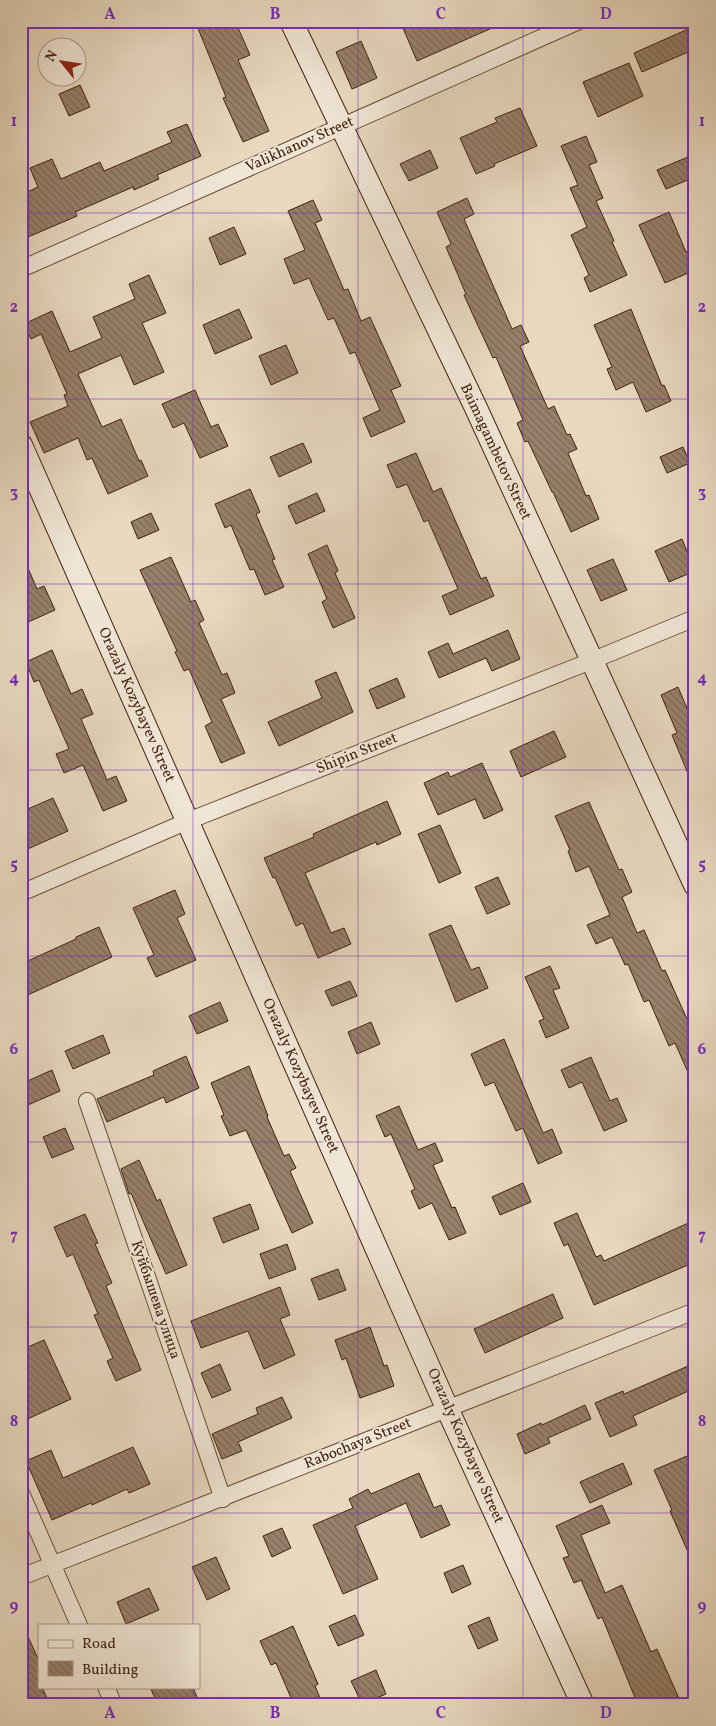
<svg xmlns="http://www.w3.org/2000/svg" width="716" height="1726" font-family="Vollkorn,serif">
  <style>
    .building { fill: url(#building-back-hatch); stroke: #41220e }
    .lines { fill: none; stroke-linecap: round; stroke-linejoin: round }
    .street-casing { stroke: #6b503a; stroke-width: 18 }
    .secondary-casing { stroke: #41220e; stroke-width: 24 }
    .street { stroke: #f0e6d6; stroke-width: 16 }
    .secondary { stroke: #f0e6d6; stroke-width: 22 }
    .grid { fill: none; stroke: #7b2cbf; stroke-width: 1; stroke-opacity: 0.55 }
    .labels { text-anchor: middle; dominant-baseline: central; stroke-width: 4; stroke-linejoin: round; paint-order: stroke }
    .street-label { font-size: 15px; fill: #41220e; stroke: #f0e6d6 }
    .neatline { fill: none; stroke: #7b2cbf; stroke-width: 2 }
    .grid-label { font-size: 16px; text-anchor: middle; font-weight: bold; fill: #7b2cbf }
  </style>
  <defs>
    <pattern id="building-back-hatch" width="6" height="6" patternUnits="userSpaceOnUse" patternTransform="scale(1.25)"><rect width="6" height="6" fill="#98816b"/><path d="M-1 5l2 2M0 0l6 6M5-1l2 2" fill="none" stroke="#7e6956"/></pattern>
  </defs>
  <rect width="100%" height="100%" fill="#e8d9c0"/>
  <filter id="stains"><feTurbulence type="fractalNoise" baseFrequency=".004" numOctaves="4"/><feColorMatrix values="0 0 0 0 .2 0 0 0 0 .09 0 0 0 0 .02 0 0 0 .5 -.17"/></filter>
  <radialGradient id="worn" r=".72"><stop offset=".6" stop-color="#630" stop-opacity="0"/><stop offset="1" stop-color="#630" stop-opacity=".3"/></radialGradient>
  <g class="building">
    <path d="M195,21H235L250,55L238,60L269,131L243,142L223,98L226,97Z"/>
    <path d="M400,21H508L417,61Z"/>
    <path d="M695,26V49L642,72L634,53Z"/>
    <path d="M361,41L377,78L352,89L336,52Z"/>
    <path d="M629,63L643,96L598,117L583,82Z"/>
    <path d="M80,85L90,107L69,116L59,94Z"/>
    <path d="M520,108L537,146L494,164L495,166L476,174L460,138L497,122L495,118Z"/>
    <path d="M187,124L201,156L157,175L159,179L134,190L133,187L75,212L77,216L21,240V195L38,187L30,168L52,159L61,179L100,162L104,171L172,142L167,132Z"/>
    <path d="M586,136L597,162L589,165L603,198L596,201L614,241L612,242L627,275L590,292L584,278L589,275L571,235L587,227L570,188L578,185L561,146Z"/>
    <path d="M430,150L438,168L409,181L400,164Z"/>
    <path d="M695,154V177L666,189L657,170Z"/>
    <path d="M467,198L474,214L464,219L512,329L521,325L529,342L520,346L548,409L554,406L567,435L570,434L577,449L568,453L586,496L589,495L599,519L571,532L553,492H552L528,441L525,442L517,423L523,420L496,357L493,358L473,315L464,295L466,294L446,247L451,244L437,212Z"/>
    <path d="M313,200L322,220L315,223L344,290L348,289L361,321L370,317L401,386L391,390L405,422L371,437L363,418L380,410L355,352L350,354L334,318L328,320L309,278L294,284L284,259L305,250L288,211Z"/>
    <path d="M669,212L686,252L695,248V270L665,283L639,225Z"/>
    <path d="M234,227L246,254L220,265L209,238Z"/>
    <path d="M149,275L166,313L142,323L164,372L134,385L121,355L78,374L102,427L121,419L139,461L141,460L148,476L108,494L92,458L87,460L78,438L44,453L30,422L68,406L64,395L67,394L41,334L31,339L24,324L52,311L70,352L102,338L93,317L135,299L129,284Z"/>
    <path d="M239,309L252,338L215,354L203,325Z"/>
    <path d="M631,309L662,386L664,385L671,401L646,412L633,382L616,390L607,369L612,367L594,325Z"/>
    <path d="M286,345L298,373L271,385L259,356Z"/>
    <path d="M195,390L211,427L218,424L228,446L200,458L184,423L173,428L162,404Z"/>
    <path d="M303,443L312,462L279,477L270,457Z"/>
    <path d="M683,447L690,463L667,473L660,457Z"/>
    <path d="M416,453L433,492L441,488L481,579L486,577L494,596L450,615L442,596L458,589L428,520L424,522L407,484L397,488L387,465Z"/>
    <path d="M250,489L260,512L256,514L275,559L272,560L284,587L265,595L254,569L250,570L231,525L225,528L215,504Z"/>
    <path d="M317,493L325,511L296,524L288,506Z"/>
    <path d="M151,513L159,530L138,539L131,522Z"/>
    <path d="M682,539L695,571L669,582L655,551Z"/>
    <path d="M327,545L338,571L335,573L355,618L333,628L322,602L327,599L308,554Z"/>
    <path d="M21,552L37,589L44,586L55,610L26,623L21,612Z"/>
    <path d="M171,557L191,602L195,600L204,620L199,623L222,675L227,673L235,693L221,699L245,753L221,763L205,726L212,722L189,669L184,671L175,652L177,651L140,570Z"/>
    <path d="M613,559L627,590L601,601L587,570Z"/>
    <path d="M508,630L520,659L492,671L486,658L439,678L428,652L448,643L453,654Z"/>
    <path d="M52,650L71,694L82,689L93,714L81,719L107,780L116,776L127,801L103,811L83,765L64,773L56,754L69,749L39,680L34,682L26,662Z"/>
    <path d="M336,672L353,712L279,746L268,722L322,698L315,681Z"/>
    <path d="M397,678L405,697L377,709L369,690Z"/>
    <path d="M678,687L695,727L694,788L672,735L677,733L661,695Z"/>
    <path d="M554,731L566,757L521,777L510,751Z"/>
    <path d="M482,763L503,810L484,819L475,799L438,815L424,783L448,772L450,777Z"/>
    <path d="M53,798L68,831L21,852V812Z"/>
    <path d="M387,801L401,834L377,845L376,842L305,873L331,933L344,928L351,944L318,958L303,923L296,926L275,877L273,878L264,858L314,837L313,834Z"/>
    <path d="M589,802L619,870L622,869L632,892L622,897L637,933L644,930L662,971L665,970L695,1037V1088L675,1043L669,1046L649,1000L644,1002L628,964L625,965L612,937L596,944L587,925L610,915L589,866L576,872L568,851L570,850L555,816Z"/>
    <path d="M440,825L461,873L439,883L418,834Z"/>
    <path d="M498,877L510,904L487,914L475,887Z"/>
    <path d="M175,890L185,914L177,918L196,960L156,977L147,958L154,955L133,908Z"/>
    <path d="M451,925L471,970L479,967L488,988L456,1002L429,934Z"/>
    <path d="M99,927L112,957L21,998V964L76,939V937Z"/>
    <path d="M550,966L560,988L553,990L569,1028L546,1038L539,1021L544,1019L525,977Z"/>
    <path d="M350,981L357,996L332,1006L325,991Z"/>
    <path d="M220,1002L228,1021L197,1034L189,1016Z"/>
    <path d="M371,1022L380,1044L357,1054L348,1032Z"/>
    <path d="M103,1035L110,1053L73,1069L65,1051Z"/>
    <path d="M504,1039L543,1133L552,1129L562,1153L538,1164L523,1128L516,1131L494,1082L485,1086L471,1054Z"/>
    <path d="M186,1056L199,1088L166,1103L164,1097L107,1122L97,1099L154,1075L153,1071Z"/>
    <path d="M591,1057L610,1101L617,1098L627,1121L604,1131L582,1082L569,1088L561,1070Z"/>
    <path d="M249,1066L268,1116L267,1117L284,1156L289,1154L296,1168L290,1171L313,1223L292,1233L246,1130L230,1136L221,1116L224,1115L211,1083Z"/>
    <path d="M52,1070L60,1091L21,1108V1084Z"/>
    <path d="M399,1106L418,1150L435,1143L443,1161L433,1165L452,1208L455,1207L466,1233L449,1240L432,1203L419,1209L411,1191L415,1189L391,1134L385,1137L376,1116Z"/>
    <path d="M65,1128L74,1149L52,1158L43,1137Z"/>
    <path d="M139,1160L157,1201L160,1199L187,1265L166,1274L131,1193L129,1194L121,1169Z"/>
    <path d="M523,1183L531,1202L500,1215L492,1197Z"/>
    <path d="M250,1204L259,1229L223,1243L213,1218Z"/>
    <path d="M577,1213L596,1257L601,1255L604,1261L695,1220V1262L594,1305L568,1244L564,1246L554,1223Z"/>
    <path d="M85,1214L98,1243L95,1244L112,1283L106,1286L141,1370L116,1381L107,1361L113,1358L94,1315L98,1314L73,1254L67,1257L54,1227Z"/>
    <path d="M287,1244L296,1269L269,1279L260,1254Z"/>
    <path d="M338,1269L346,1290L319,1300L311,1279Z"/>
    <path d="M280,1287L290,1315L280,1319L295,1355L264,1369L248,1331L201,1348L191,1321Z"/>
    <path d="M553,1294L563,1318L485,1353L474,1329Z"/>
    <path d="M370,1327L384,1366L387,1365L394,1386L360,1398L346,1358L342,1360L335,1340Z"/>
    <path d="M44,1340L71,1399L21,1422V1350Z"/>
    <path d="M695,1363V1388L633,1416L637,1425L610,1437L595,1403L623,1391L624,1394Z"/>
    <path d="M220,1364L231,1390L212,1398L201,1373Z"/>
    <path d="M282,1397L292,1418L238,1442L242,1451L222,1459L212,1434L258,1414L256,1408Z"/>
    <path d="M585,1405L591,1419L548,1438L550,1443L525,1454L517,1434L541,1423L542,1425Z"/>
    <path d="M133,1447L150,1484L129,1493L127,1489L92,1505L91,1503L52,1520L26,1461L51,1450L63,1478Z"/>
    <path d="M687,1456L695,1474V1568L670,1511L672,1510L654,1470Z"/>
    <path d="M623,1463L632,1484L590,1503L580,1482Z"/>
    <path d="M419,1473L434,1508L441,1505L450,1525L421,1538L406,1503L355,1526L378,1579L343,1594L313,1525L353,1508L349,1499L368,1489L371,1494Z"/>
    <path d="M602,1505L610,1523L581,1535L605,1593L622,1585L651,1652L657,1649L682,1705H638L602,1617L598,1619L581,1580L574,1583L563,1558L569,1556L556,1526Z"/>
    <path d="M282,1528L291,1548L272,1557L263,1536Z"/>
    <path d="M216,1557L230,1589L207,1600L192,1567Z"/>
    <path d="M463,1565L471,1584L452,1593L444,1573Z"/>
    <path d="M149,1588L159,1610L126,1624L117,1602Z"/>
    <path d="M355,1615L364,1635L338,1646L329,1626Z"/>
    <path d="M489,1617L498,1640L478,1649L468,1626Z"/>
    <path d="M21,1621L39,1661V1687H42L50,1705H21Z"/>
    <path d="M293,1626L318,1684L315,1686L323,1705H294L276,1663L271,1665L260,1641Z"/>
    <path d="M376,1670L386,1694L362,1704L351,1681Z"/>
    <path d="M150,1687H193L200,1705H158Z"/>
  </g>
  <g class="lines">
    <g class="street-casing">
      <g id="street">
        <path d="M21,269L579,21"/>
        <path d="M21,893L188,821L591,661L695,618"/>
        <path d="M87,1101L223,1499"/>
        <path d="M21,1493L79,1625"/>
        <path d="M21,1577L695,1311"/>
        <path d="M106,1687L114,1705"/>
      </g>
    </g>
    <g class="secondary-casing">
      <g id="secondary">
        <path d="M291,21L476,408L695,885"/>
        <path d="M21,445L447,1408L583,1705"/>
      </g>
    </g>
    <use href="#street" class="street"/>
    <use href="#secondary" class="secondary"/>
  </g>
  <path class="grid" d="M193,21V1625M358,21V1705M523,21V1705M21,213H695M21,399H695M21,584H695M21,770H695M21,956H695M21,1142H695M21,1327H695M21,1513H695M193,1687V1705"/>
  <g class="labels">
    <g class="street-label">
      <text transform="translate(300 145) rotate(-24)">Valikhanov Street</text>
      <text transform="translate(495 452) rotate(65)">Baimagambetov Street</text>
      <text transform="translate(136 705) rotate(66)">Orazaly Kozybayev Street</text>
      <text transform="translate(357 754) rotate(-22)">Shipin Street</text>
      <text transform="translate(300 1076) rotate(66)">Orazaly Kozybayev Street</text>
      <text transform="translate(155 1300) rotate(71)">Куйбышева улица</text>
      <text transform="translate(358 1444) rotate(-22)">Rabochaya Street</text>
      <text transform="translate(465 1446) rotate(66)">Orazaly Kozybayev Street</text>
    </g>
  </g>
  <rect width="716" height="1726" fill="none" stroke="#e8d9c0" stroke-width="55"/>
  <rect x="38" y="1624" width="162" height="65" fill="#f0e6d6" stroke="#aa9886"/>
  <rect x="48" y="1640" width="25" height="8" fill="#f0e6d6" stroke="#aa9886"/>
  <text x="82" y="1648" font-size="15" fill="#41220e">Road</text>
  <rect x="48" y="1661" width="25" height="15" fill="url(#building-back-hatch)" stroke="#aa9886"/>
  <text x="82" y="1674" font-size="15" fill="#41220e">Building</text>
  <g transform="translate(62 62) rotate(300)"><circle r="24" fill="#f0e6d6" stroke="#aa9886"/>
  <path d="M0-4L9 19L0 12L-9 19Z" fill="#8f2418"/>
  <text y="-8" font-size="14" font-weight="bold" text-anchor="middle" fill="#41220e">N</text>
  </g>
  <rect x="28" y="28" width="660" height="1670" class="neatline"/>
  <g class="grid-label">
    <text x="110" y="19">A</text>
    <text x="275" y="19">B</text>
    <text x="441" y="19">C</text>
    <text x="606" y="19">D</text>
    <text x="14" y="126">1</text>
    <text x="702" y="126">1</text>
    <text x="14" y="312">2</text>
    <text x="702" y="312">2</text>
    <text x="14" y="497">3</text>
    <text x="702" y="497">3</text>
    <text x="14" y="683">4</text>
    <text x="702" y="683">4</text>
    <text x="14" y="869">5</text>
    <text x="702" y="869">5</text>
    <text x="14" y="1054">6</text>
    <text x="702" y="1054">6</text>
    <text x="14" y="1240">7</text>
    <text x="702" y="1240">7</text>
    <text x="14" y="1426">8</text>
    <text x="702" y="1426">8</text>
    <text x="14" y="1611">9</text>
    <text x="702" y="1611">9</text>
    <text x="110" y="1718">A</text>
    <text x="275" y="1718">B</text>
    <text x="441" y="1718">C</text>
    <text x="606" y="1718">D</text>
  </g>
  <rect width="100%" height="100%" filter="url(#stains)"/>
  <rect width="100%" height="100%" fill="url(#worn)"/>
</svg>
